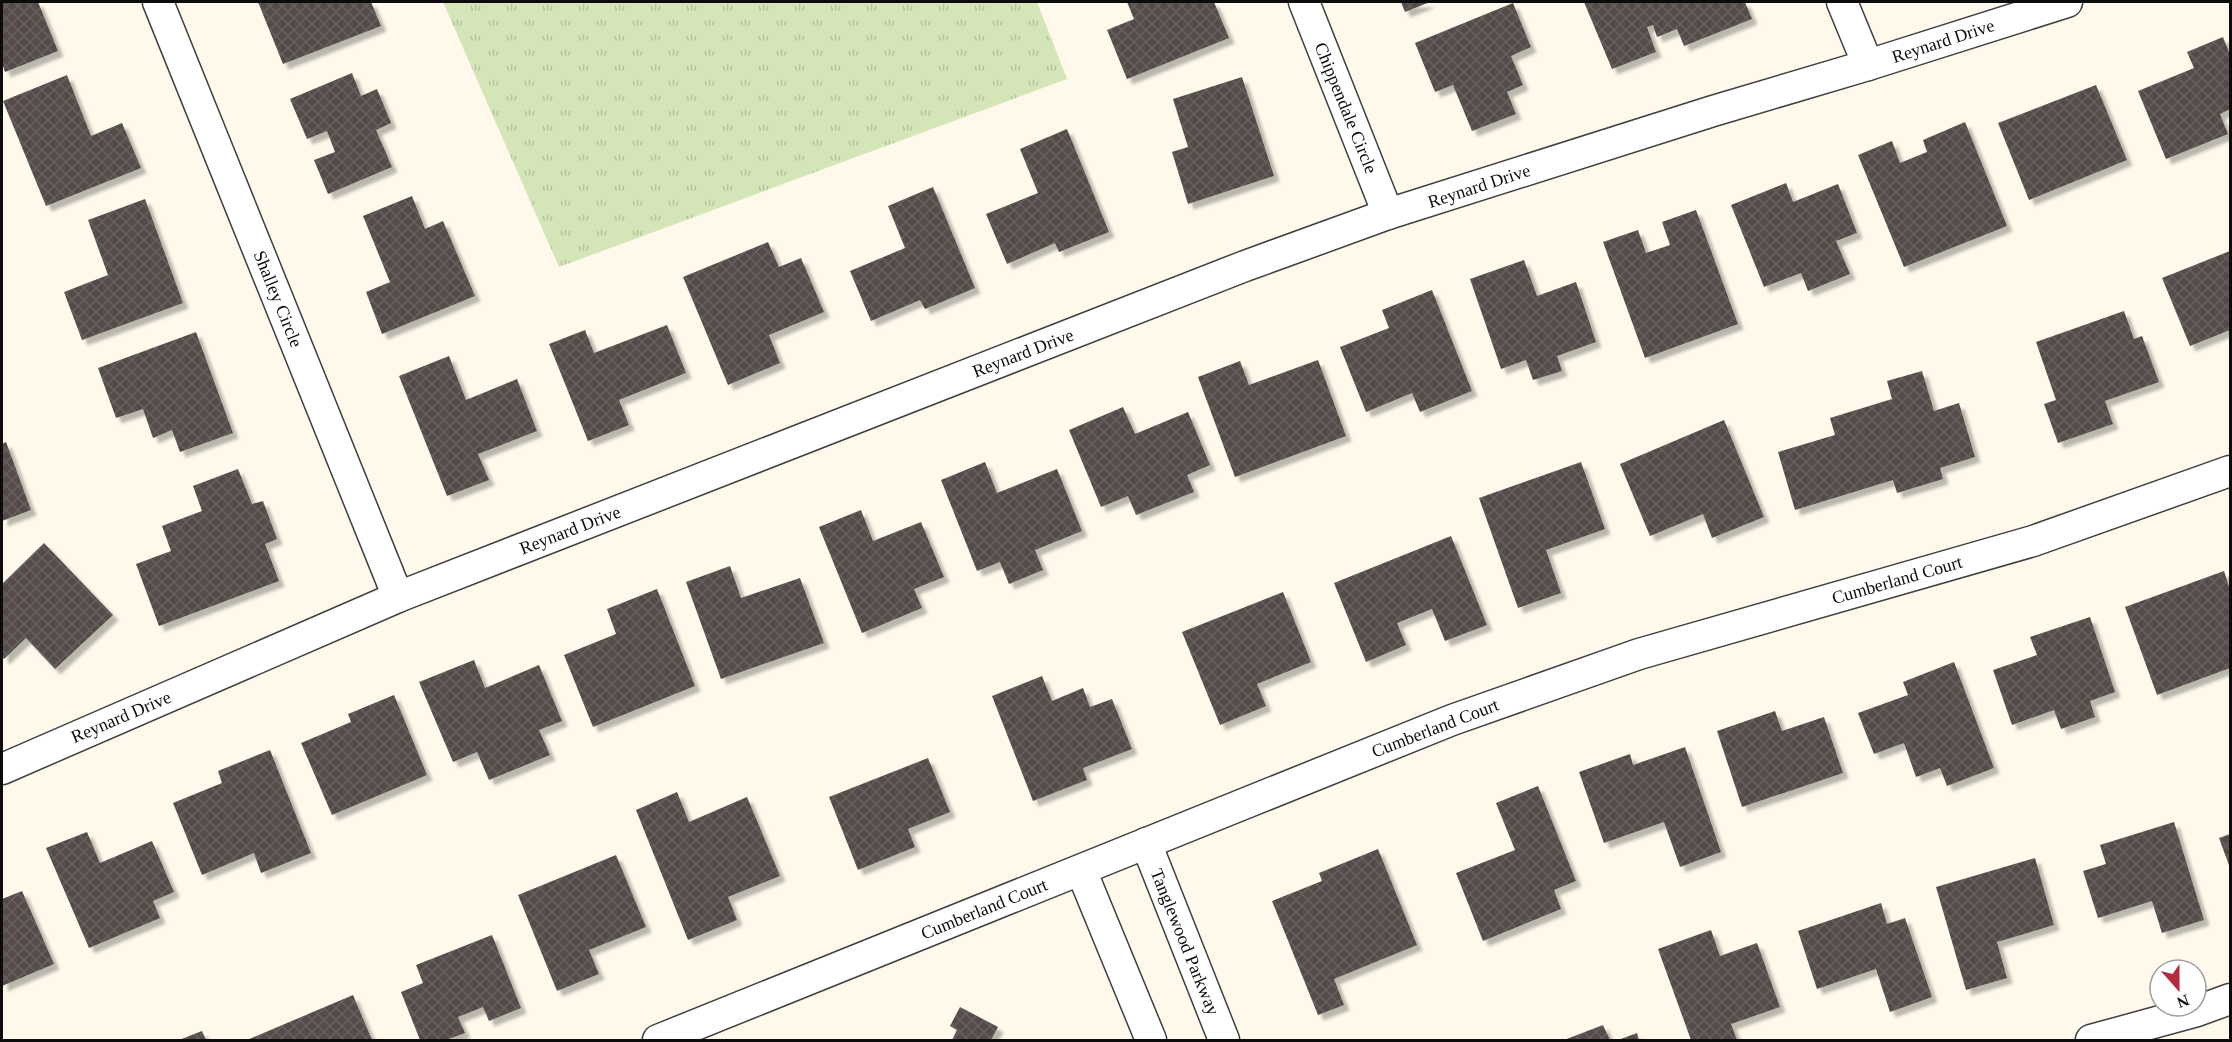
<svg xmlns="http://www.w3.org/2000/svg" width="2232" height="1042" font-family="Georgia,serif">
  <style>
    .grass { fill: url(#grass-tufts) }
    .building { fill: url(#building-cross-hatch); filter: url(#shadow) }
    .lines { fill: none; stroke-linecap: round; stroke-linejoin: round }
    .street-casing { stroke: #3f3f3f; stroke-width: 33 }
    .street { stroke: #fff; stroke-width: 30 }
    .labels { text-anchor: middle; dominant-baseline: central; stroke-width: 6; stroke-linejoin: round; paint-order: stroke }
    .street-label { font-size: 18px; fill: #0c0c0c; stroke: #fff }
  </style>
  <defs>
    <pattern id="grass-tufts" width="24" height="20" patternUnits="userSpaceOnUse" patternTransform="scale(1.5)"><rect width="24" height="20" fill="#d4e6b7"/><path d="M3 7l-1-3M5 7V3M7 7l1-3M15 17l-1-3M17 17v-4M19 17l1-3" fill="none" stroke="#b5c49c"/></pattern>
    <pattern id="building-cross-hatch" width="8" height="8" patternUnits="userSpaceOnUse" patternTransform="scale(1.5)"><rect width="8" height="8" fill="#544c49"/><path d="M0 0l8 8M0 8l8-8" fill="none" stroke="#68615f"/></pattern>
    <filter id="shadow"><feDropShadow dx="5.5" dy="5.5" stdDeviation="1.5" flood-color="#0004"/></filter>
  </defs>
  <rect width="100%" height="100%" fill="#fef9eb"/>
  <path class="grass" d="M443,2H1037L1067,79L559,267Z"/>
  <g class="building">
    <path d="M2,2H38L58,51L5,72L2,63Z"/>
    <path d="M258,2H371L381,26L283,64Z"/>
    <path d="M1127,2H1214L1229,38L1127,79L1107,30L1134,19Z"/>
    <path d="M1401,2H1430L1405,12Z"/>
    <path d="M1584,2H1745L1752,19L1684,46L1677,29L1657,37L1653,25L1647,27L1656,52L1612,69Z"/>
    <path d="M1513,3L1531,47L1511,56L1523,85L1507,92L1516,114L1472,131L1453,85L1435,92L1415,43Z"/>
    <path d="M2223,37L2230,55V109L2220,114L2228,134L2166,159L2138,91L2194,68L2187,52Z"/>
    <path d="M352,73L361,96L377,89L391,123L376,130L392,167L328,194L314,160L335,152L327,131L307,139L290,99Z"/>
    <path d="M67,75L91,136L122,123L141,168L46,206L3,101Z"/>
    <path d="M1242,77L1274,176L1188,204L1172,152L1188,147L1173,99Z"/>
    <path d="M2096,85L2127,160L2029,200L1998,123Z"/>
    <path d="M1965,122L2007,226L1904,267L1858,155L1892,141L1900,163L1927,152L1923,140Z"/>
    <path d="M1067,129L1109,232L1059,252L1055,243L1007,264L986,214L1038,193L1020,149Z"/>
    <path d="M1786,183L1793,202L1838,184L1857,233L1836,241L1850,274L1808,291L1801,273L1764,287L1731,205Z"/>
    <path d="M933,187L975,288L925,309L920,300L871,321L850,271L905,248L888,206Z"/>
    <path d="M412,196L425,229L443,221L475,296L382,334L366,292L390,282L363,216Z"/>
    <path d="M145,199L183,303L82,340L64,292L108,275L88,220Z"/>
    <path d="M1696,210L1738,324L1645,358L1603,242L1638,230L1646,253L1670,245L1662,222Z"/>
    <path d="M768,242L779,267L801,258L824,312L769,335L780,363L728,385L683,277Z"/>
    <path d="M2230,251V330L2190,346L2162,278Z"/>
    <path d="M1524,260L1537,296L1576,282L1596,342L1557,356L1562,371L1533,380L1526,360L1501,369L1470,279Z"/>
    <path d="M1432,290L1472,391L1420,412L1412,393L1366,412L1340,347L1389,328L1382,310Z"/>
    <path d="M2124,311L2134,339L2142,336L2159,382L2105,401L2113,424L2058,443L2044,404L2056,400L2036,342Z"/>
    <path d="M667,325L686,373L619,400L629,425L588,441L549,344L585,330L594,353Z"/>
    <path d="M196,332L233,433L180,452L172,430L153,438L143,409L116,418L98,368Z"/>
    <path d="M449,356L466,400L517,379L537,431L478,454L489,480L447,496L399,376Z"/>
    <path d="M1318,360L1346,436L1235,477L1198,377L1240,361L1249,385Z"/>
    <path d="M1922,371L1934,411L1959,403L1975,457L1940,468L1943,479L1897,493L1893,480L1795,510L1778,452L1835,435L1830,418L1892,399L1887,381Z"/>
    <path d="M1123,407L1135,434L1188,412L1210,465L1187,475L1194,492L1136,515L1128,496L1101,507L1069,430Z"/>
    <path d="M1724,420L1764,517L1712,538L1703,514L1650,536L1620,464Z"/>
    <path d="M6,442L31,510L2,521V444Z"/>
    <path d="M985,462L997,493L1057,469L1082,531L1035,550L1043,570L1009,584L1000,562L977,571L941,480Z"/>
    <path d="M1581,462L1605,529L1546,550L1561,593L1518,608L1479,498Z"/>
    <path d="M238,469L252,504L263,501L277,539L265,544L279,581L159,626L136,564L171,551L162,526L202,511L193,486Z"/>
    <path d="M861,510L873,541L921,522L944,577L914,589L922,608L862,633L819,527Z"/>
    <path d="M1451,536L1487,625L1445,641L1432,609L1397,623L1406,645L1366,662L1334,583Z"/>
    <path d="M44,543L113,615L55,669L26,638L4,659L2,656V584Z"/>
    <path d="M730,566L741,598L800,578L824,643L721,679L686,582Z"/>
    <path d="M2224,571L2230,590V668L2157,695L2125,607Z"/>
    <path d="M657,589L695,686L593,727L564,655L616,634L607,609Z"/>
    <path d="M1283,592L1311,662L1257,684L1266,706L1220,725L1182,632Z"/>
    <path d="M2090,617L2115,692L2090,701L2095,717L2061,729L2054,710L2012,725L1993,670L2037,655L2030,637Z"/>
    <path d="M474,660L485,688L539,665L562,721L539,730L550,755L489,780L477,752L453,762L419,682Z"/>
    <path d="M1954,662L1994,768L1947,786L1940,768L1916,777L1904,743L1874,754L1858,713L1908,695L1903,682Z"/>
    <path d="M1042,676L1052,701L1083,688L1090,707L1112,699L1132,749L1083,768L1087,780L1033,801L992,696Z"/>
    <path d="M394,695L427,775L332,815L301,743L351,722L348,714Z"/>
    <path d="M1775,711L1782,731L1824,717L1843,773L1742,807L1717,731Z"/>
    <path d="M1685,747L1721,852L1680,867L1664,822L1604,843L1579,772L1630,754L1633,765Z"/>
    <path d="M270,750L311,853L261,873L254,853L202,875L173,803L222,783L218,771Z"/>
    <path d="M928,758L950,812L908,829L915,847L858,870L829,797Z"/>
    <path d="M1538,786L1576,881L1554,890L1561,909L1483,941L1456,873L1515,850L1496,803Z"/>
    <path d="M677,792L689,822L747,797L780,876L728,897L737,920L688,940L636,810Z"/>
    <path d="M2174,822L2204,920L2162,933L2152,901L2098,918L2083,871L2106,864L2100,845Z"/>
    <path d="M87,832L100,863L152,841L174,892L153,901L160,918L89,948L46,848Z"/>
    <path d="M2230,834V868L2219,838Z"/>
    <path d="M1378,849L1417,945L1334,979L1344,1005L1318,1015L1272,901L1322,881L1319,873Z"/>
    <path d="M616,855L646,927L589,950L599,974L557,991L518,895Z"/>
    <path d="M2035,858L2054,925L1997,942L2007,978L1966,990L1936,887Z"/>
    <path d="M22,891L54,964L2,986V899Z"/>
    <path d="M1881,903L1887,924L1905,918L1932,997L1890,1012L1876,969L1817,989L1798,931Z"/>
    <path d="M1711,930L1720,956L1757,943L1780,1007L1731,1024L1737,1040H1691L1658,949Z"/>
    <path d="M492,935L521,1008L489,1021L483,1007L458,1017L465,1033L446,1040H420L401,992L423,983L416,965Z"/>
    <path d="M353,995L372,1040H247Z"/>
    <path d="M960,1007L998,1027L991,1040H952L957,1030L950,1026Z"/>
    <path d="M1603,1025L1610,1040H1564Z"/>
    <path d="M202,1031L206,1040H179Z"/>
    <path d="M1637,1033L1639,1040H1618Z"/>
  </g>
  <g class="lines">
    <g class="street-casing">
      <g id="street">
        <path d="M158,2L398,597"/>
        <path d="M1304,2L1388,214"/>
        <path d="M1842,2L1868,65"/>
        <path d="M2,769L398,597L1245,266L1388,214L1713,111L1868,65L2067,2"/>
        <path d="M1146,843L1224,1040"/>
        <path d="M1081,870L1151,1040"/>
        <path d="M658,1040L1452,720L1639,654L2033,541L2230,471"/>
        <path d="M2091,1040L2197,1011L2230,999"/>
      </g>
    </g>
    <use href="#street" class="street"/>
  </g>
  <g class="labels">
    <g class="street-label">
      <text transform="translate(1943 41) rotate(-18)">Reynard Drive</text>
      <text transform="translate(1346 108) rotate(68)">Chippendale Circle</text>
      <text transform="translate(1479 186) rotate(-18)">Reynard Drive</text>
      <text transform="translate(278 299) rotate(68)">Shalley Circle</text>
      <text transform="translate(1023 353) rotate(-21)">Reynard Drive</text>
      <text transform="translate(570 530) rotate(-21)">Reynard Drive</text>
      <text transform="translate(1897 580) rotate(-16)">Cumberland Court</text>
      <text transform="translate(121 717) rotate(-23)">Reynard Drive</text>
      <text transform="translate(1435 728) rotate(-21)">Cumberland Court</text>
      <text transform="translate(984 909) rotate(-22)">Cumberland Court</text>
      <text transform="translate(1185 942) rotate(68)">Tanglewood Parkway</text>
    </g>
  </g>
  <rect width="2232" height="1042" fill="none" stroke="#0c0c0c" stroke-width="6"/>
  <g transform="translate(2178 988) rotate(159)"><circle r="28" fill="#ffffff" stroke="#9e9e9e" stroke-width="1.5"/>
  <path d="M0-4.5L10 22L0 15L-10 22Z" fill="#b52b3e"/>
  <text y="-9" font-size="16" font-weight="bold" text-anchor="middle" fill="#0c0c0c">N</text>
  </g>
</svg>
